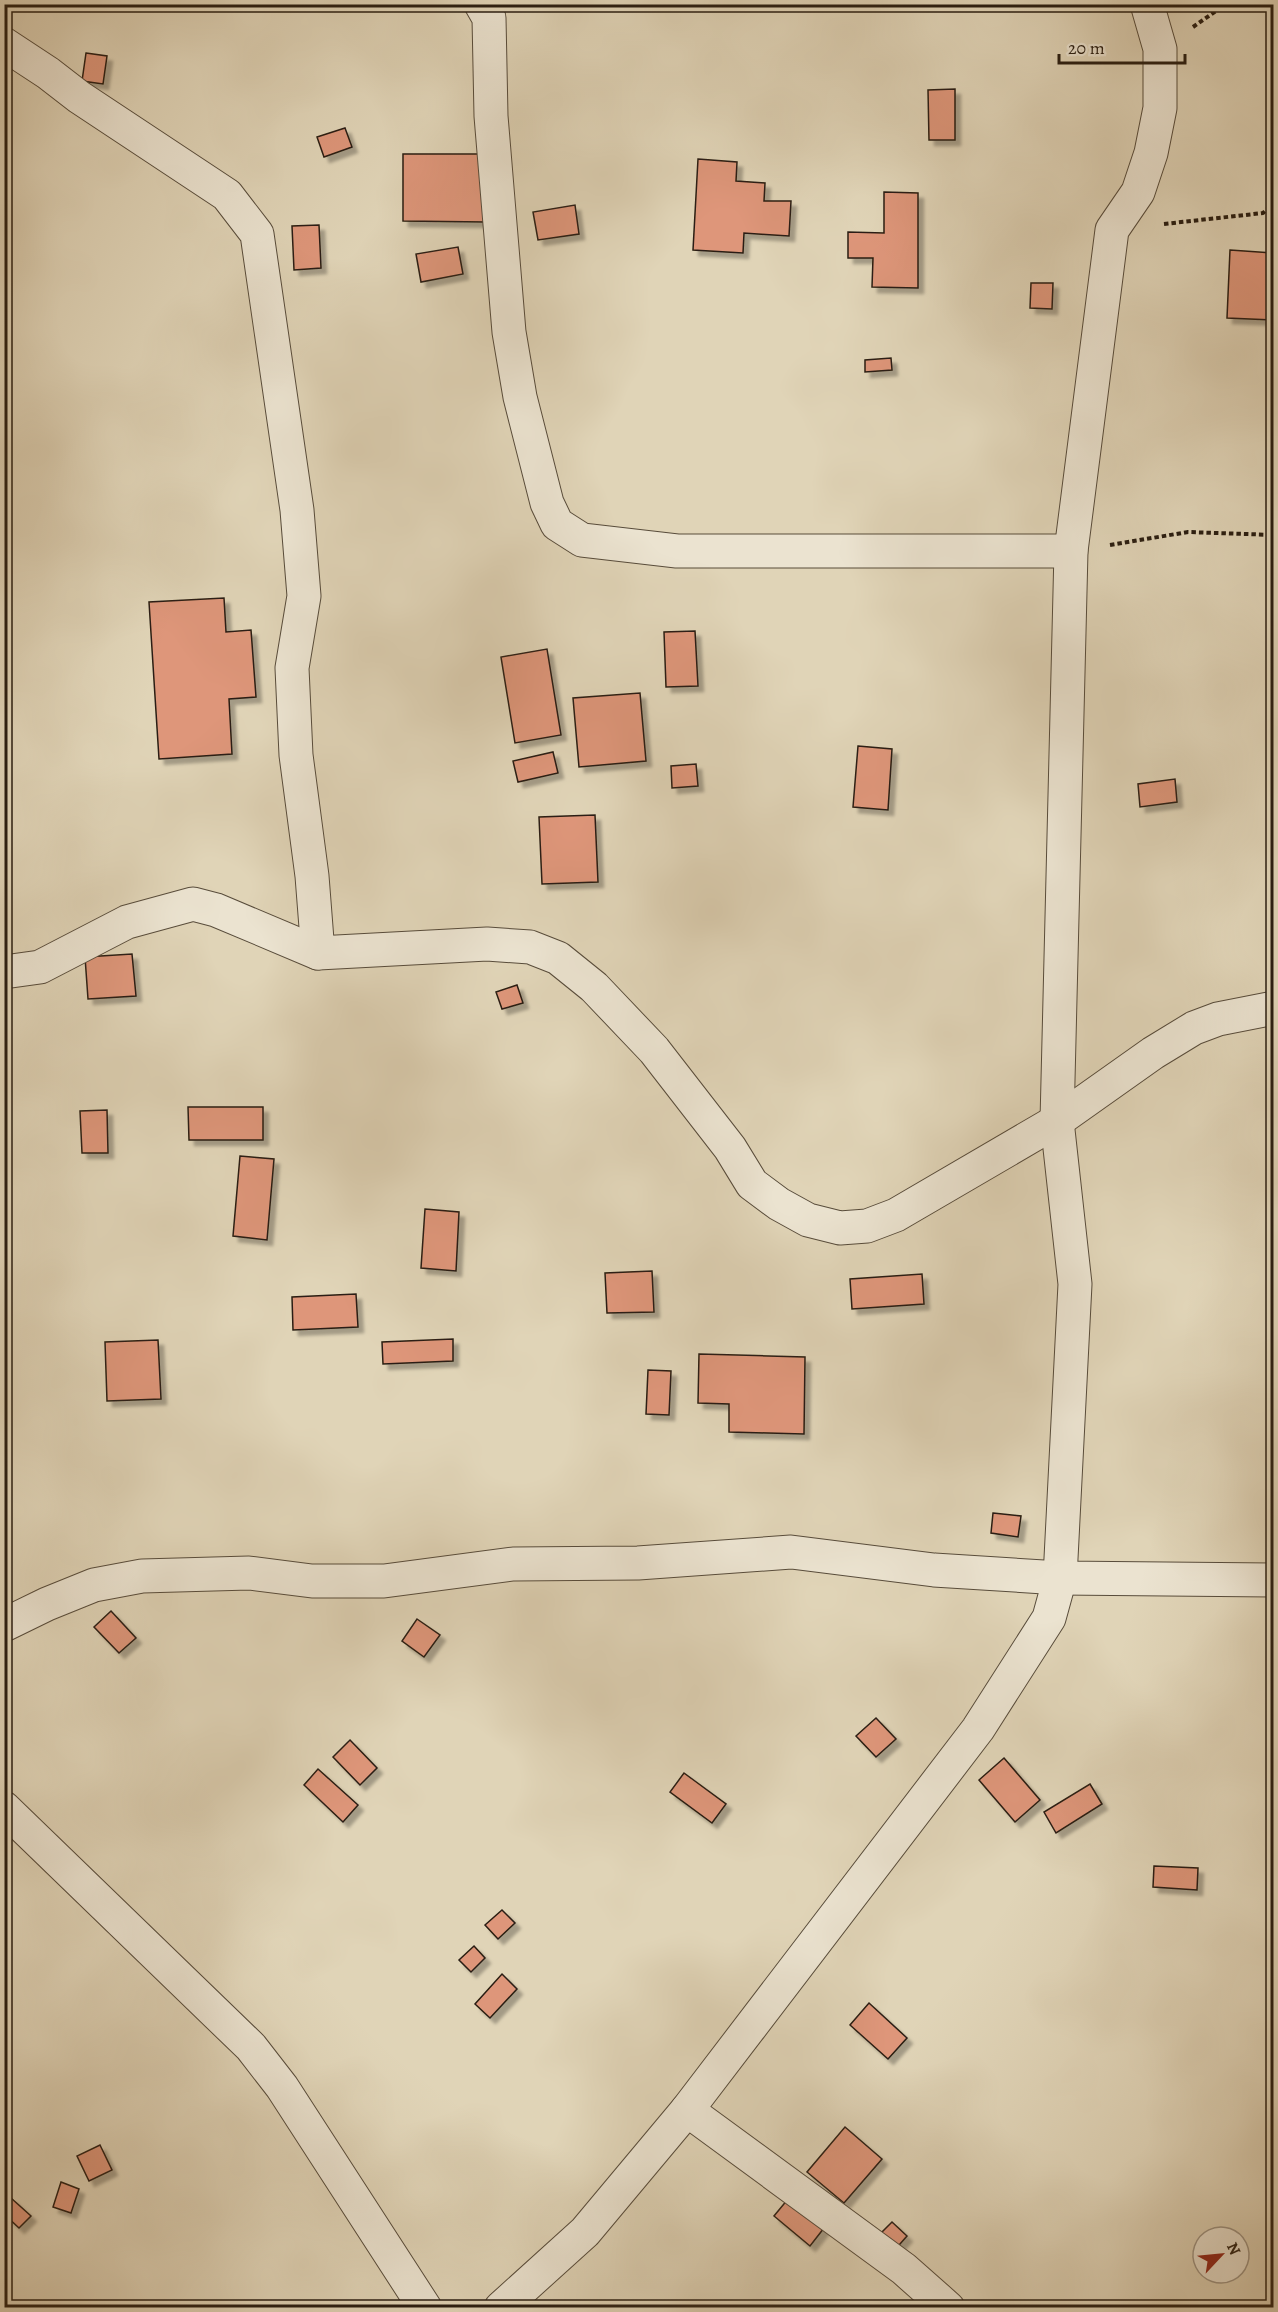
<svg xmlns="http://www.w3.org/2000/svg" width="1278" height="2312" font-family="Alegreya,serif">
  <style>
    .building { fill: #de967a; stroke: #2a1e12; stroke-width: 1.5; filter: url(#shadow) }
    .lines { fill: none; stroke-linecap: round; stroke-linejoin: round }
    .minor-casing { stroke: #584c3b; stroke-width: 35 }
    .path { stroke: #2a1e12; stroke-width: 4; stroke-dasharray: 4.5 3; stroke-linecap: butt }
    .minor { stroke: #ebe3d0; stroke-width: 33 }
  </style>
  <defs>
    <filter id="shadow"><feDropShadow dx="5.5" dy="5.5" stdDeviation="1.5" flood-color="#0004"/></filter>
  </defs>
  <rect width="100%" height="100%" fill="#e0d4b7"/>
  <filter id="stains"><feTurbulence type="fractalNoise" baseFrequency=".00333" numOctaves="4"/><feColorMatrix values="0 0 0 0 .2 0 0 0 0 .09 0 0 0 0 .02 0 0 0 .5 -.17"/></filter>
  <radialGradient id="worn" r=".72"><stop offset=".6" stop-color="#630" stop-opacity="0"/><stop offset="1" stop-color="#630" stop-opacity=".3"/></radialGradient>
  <g class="building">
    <path d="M86,53L107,56L103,84L82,81Z"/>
    <path d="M955,89V140H929L928,90Z"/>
    <path d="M345,128L352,147L324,157L317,137Z"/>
    <path d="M403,154H486V222L403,221Z"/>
    <path d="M698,159L737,162L736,181L765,183L764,201H791L789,236L744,233L743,253L693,250Z"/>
    <path d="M884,192L918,193V288L872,287L873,258H848V232L884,233Z"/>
    <path d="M575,205L579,234L538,240L533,212Z"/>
    <path d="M319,225L321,268L294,270L292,226Z"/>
    <path d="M458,247L463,274L421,282L416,254Z"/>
    <path d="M1230,250L1274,253V320L1227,318Z"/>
    <path d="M1031,283H1053L1052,309L1030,308Z"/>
    <path d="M891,358L892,370L865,372V360Z"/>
    <path d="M224,598L226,632L251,630L256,697L229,699L232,754L159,759L149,602Z"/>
    <path d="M695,631L698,686L666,687L664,632Z"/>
    <path d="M547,649L561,735L515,743L501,657Z"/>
    <path d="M640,693L646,761L579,767L573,698Z"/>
    <path d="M858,746L892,749L888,810L853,807Z"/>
    <path d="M553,752L558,773L518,782L513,761Z"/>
    <path d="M696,764L698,786L672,788L671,766Z"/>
    <path d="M1175,779L1177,802L1140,807L1138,784Z"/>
    <path d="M595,815L598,882L542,884L539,817Z"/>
    <path d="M132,954L136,996L88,999L85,957Z"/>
    <path d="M517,985L523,1003L502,1009L496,992Z"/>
    <path d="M188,1107H263V1140H189Z"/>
    <path d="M107,1110L108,1153H82L80,1111Z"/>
    <path d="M240,1156L274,1159L267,1240L233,1236Z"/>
    <path d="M425,1209L459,1212L456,1271L421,1268Z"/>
    <path d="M652,1271L654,1312L607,1313L605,1273Z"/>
    <path d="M922,1274L924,1304L852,1309L850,1279Z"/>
    <path d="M356,1294L358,1327L293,1330L292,1297Z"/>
    <path d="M453,1339V1361L383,1364L382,1342Z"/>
    <path d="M158,1340L161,1399L107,1401L105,1342Z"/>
    <path d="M699,1354L805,1357L804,1434L729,1432V1404L698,1403Z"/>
    <path d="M648,1370L671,1371L669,1415L646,1414Z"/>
    <path d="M993,1513L1021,1516L1018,1537L991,1533Z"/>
    <path d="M111,1611L136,1638L119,1653L94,1627Z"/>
    <path d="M417,1619L440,1635L424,1657L402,1641Z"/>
    <path d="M876,1718L896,1739L876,1757L856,1736Z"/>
    <path d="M350,1740L377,1768L360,1785L333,1757Z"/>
    <path d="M1004,1758L1040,1800L1015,1822L979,1780Z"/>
    <path d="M318,1769L358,1805L343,1822L304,1785Z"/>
    <path d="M684,1773L726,1804L712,1823L670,1792Z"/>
    <path d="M1090,1784L1102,1804L1056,1833L1044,1812Z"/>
    <path d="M1154,1866L1198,1868L1197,1890L1153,1887Z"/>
    <path d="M502,1910L515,1923L498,1939L485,1925Z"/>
    <path d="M474,1946L485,1958L471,1972L459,1960Z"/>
    <path d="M502,1974L517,1989L490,2018L475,2004Z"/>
    <path d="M869,2003L907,2038L888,2059L850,2025Z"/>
    <path d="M845,2127L882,2159L844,2203L807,2172Z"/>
    <path d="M100,2145L112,2170L89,2181L77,2156Z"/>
    <path d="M61,2182L79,2189L71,2213L53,2207Z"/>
    <path d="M11,2198L31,2216L19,2228L4,2214V2205Z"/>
    <path d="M788,2199L824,2228L810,2246L774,2216Z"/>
    <path d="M892,2222L907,2236L893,2252L877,2237Z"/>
  </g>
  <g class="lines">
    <g class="minor-casing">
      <g id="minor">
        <path d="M481,4L489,18L491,116L509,332L520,397L547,503L557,524L582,540L677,551H1071"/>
        <path d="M4,44L48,73L79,97L227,195L257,234L297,510L304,596L292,668L296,755L312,876L318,953"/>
        <path d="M4,972L40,967L127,922L193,904L216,910L318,953L487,944L530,947L558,958L594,987L654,1050L730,1148L752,1184L779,1204L808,1220L840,1228L867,1226L896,1215L1057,1121L1153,1053L1194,1028L1218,1019L1274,1008"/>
        <path d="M4,1625L47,1604L94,1585L142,1576L249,1573L312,1581H384L513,1564L638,1563L791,1552L934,1570L1060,1578L1274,1580"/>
        <path d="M4,1808L251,2047L282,2087L425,2308"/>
        <path d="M687,2110L904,2269L948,2308"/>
        <path d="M501,2308L585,2232L687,2110L978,1729L1049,1618L1060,1578L1075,1284L1057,1121L1071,551L1112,230L1138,192L1151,153L1160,108V49L1147,4"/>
      </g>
    </g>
    <g class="path">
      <path d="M1193,27L1226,4"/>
      <path d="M1164,224L1263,213L1274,203"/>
      <path d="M1110,545L1188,532L1274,535"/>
    </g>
    <use href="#minor" class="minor"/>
  </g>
  <rect width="1278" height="2312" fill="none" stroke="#e0d4b7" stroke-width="24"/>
  <rect x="6" y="6" width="1266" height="2300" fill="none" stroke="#2a1e12" stroke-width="3"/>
  <rect x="12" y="12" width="1254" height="2288" fill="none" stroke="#2a1e12" stroke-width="1.5"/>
  <g transform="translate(1221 2255) rotate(64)"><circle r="28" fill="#ebe3d0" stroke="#9e9484" stroke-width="1.5"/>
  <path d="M0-4.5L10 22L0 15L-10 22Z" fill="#8f2418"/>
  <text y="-9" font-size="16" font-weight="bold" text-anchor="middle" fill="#2a1e12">N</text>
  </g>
  <path d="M1059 54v9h126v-9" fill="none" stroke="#2a1e12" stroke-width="3"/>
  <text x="1068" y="54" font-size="18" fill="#2a1e12" stroke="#ebe3d0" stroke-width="4.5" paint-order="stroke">20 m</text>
  <rect width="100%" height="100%" filter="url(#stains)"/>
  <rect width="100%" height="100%" fill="url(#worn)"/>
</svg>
